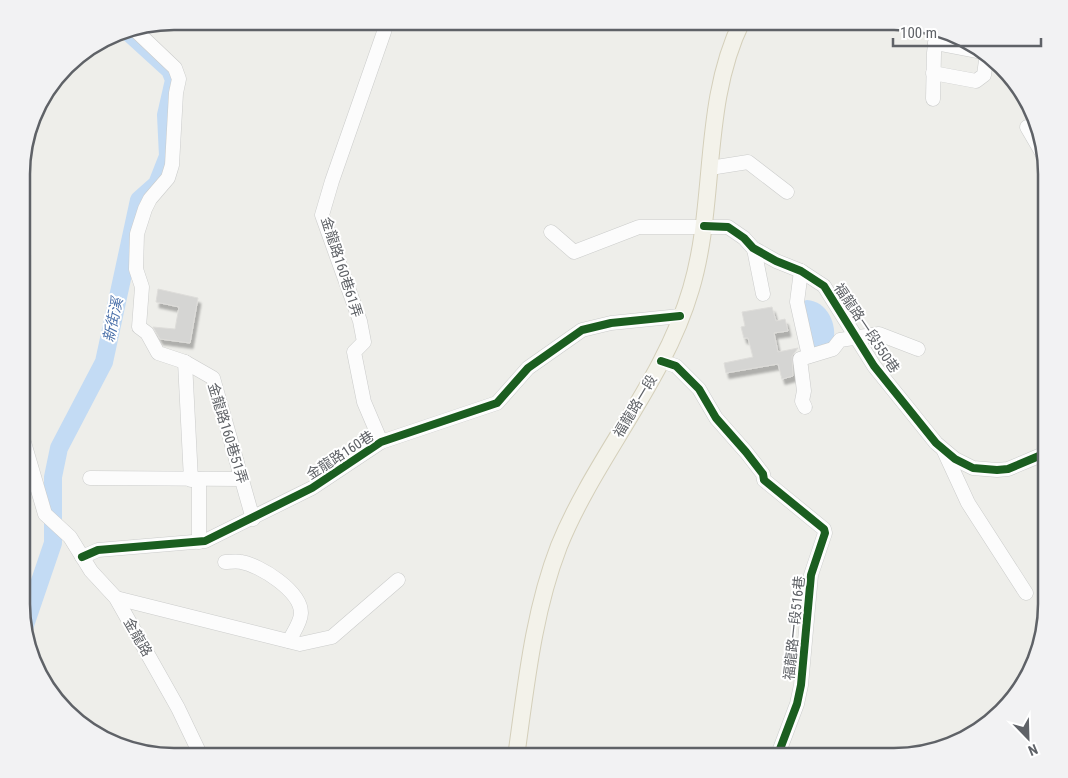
<svg xmlns="http://www.w3.org/2000/svg" width="1068" height="778" font-family="'Roboto Condensed','Noto Sans TC',sans-serif">
  <style>
    .water { fill: #c3dbf4 }
    .lines { fill: none; stroke-linecap: round; stroke-linejoin: round }
    .river { stroke: #c3dbf4; stroke-width: 18 }
    .building { fill: #d5d5d3; stroke: #deddda; filter: url(#shadow) }
    .minor-casing { stroke: #cbcccb; stroke-width: 15 }
    .major-casing { stroke: #d4cfba; stroke-width: 18 }
    .minor { stroke: #fcfcfc; stroke-width: 14 }
    .major { stroke: #f3f2ea; stroke-width: 16 }
    .cycleway-casing { stroke: #fff; stroke-width: 11 }
    .cycleway { stroke: #1b5e20; stroke-width: 8 }
    .labels { text-anchor: middle; dominant-baseline: central; stroke-width: 4; stroke-linejoin: round; paint-order: stroke }
    .street-label { font-size: 14px; fill: #5f6267; stroke: #fff }
    .water-label { font-size: 15px; font-style: italic; fill: #4c72ab; stroke: #fff }
    .rim { fill: none; stroke: #5f6267; stroke-width: 2.5 }
  </style>
  <defs>
    <filter id="shadow"><feDropShadow dx="3" dy="5.5" stdDeviation="1" flood-color="#0004"/></filter>
  </defs>
  <rect width="100%" height="100%" fill="#eeeeea"/>
  <path class="water" d="M807,300C827,301 838,325 833,342L814,353L803,301Z"/>
  <g class="lines">
    <path class="river" d="M24,628L53,543V477L59,448L104,362L139,200L157,184L168,156L166,115L174,80L170,70L125,29"/>
  </g>
  <g class="building">
    <path d="M158,289L198,298L190,343L160,339L153,327L175,329L179,307L156,302Z"/>
    <path d="M772,307L776,321L785,319L788,331L774,333L778,352L798,348L792,356L793,376L782,379L778,364L726,373L724,363L753,357L748,338H744L741,327L745,326L742,312Z"/>
  </g>
  <g class="lines">
    <g class="minor-casing">
      <g id="minor">
        <path d="M133,28L175,68L179,79L176,93L172,165L168,178L150,199L145,209L137,234L136,269L142,287L139,327L147,333L158,353L185,362L213,378L253,519"/>
        <path d="M935,43L987,53"/>
        <path d="M933,73L976,81L984,75L987,53"/>
        <path d="M933,99L934,53L937,29"/>
        <path d="M1027,127L1045,158"/>
        <path d="M710,168L748,162L787,192"/>
        <path d="M551,232L574,252L639,227H728L744,238L753,248L776,261L801,271L824,286L874,366L936,443L955,459L973,468L997,470L1008,469L1046,453"/>
        <path d="M754,249L763,294"/>
        <path d="M801,271L797,302L809,356"/>
        <path d="M661,361L676,366L699,389L716,418L746,452L763,474L764,480L824,529L825,533L811,575L801,685L797,704L777,757"/>
        <path d="M185,362L191,480"/>
        <path d="M805,407L802,401L804,391L800,359L833,349L840,340L879,334L918,349"/>
        <path d="M23,439L45,514L70,537L91,571L116,598L178,708L201,756"/>
        <path d="M381,442L364,402L354,352L364,342L360,321L322,215L332,181L384,32"/>
        <path d="M944,451L968,503L1026,593"/>
        <path d="M90,478L242,479"/>
        <path d="M199,542V479"/>
        <path d="M82,557L98,550L205,541L312,488L381,442L497,403L528,368L582,330L611,323L680,316"/>
        <path d="M225,562C230,562 236,561 241,562C260,565 301,591 301,613C301,622 293,633 289,641"/>
        <path d="M116,598L300,644L332,637L398,580"/>
      </g>
    </g>
    <g class="major-casing">
      <path id="major" d="M516,757C526,686 533,613 559,546C595,457 664,382 691,289C717,202 701,104 742,21"/>
    </g>
    <use href="#minor" class="minor"/>
    <use href="#major" class="major"/>
    <g class="cycleway-casing">
      <g id="cycleway">
        <path d="M704,226L728,227L744,238L753,248L776,261L801,271L824,286L874,366L936,443L955,459L973,468L997,470L1008,469L1046,453"/>
        <path d="M661,361L676,366L699,389L716,418L746,452L763,474L764,480L824,529L825,533L811,575L801,685L797,704L777,757"/>
        <path d="M82,557L98,550L205,541L312,488L381,442L497,403L528,368L582,330L611,323L680,316"/>
      </g>
    </g>
    <use href="#cycleway" class="cycleway"/>
  </g>
  <g class="labels">
    <g class="street-label">
      <text transform="translate(342 267) rotate(72)">金龍路160巷61弄</text>
      <text transform="translate(867 328) rotate(56)">福龍路一段550巷</text>
      <text transform="translate(635 406) rotate(-59)">福龍路一段</text>
      <text transform="translate(228 433) rotate(73)">金龍路160巷51弄</text>
      <text transform="translate(340 455) rotate(-33)">金龍路160巷</text>
      <text transform="translate(794 628) rotate(-84)">福龍路一段516巷</text>
      <text transform="translate(138 637) rotate(60)">金龍路</text>
    </g>
    <g class="water-label">
      <text transform="translate(113 320) rotate(-78)">新街溪</text>
    </g>
  </g>
  <path d="M0 0H1068V778H0ZM174 30H894A144 144 0 0 1 1038 174V604A144 144 0 0 1 894 748H174A144 144 0 0 1 30 604V174A144 144 0 0 1 174 30Z" fill="#f2f2f3" fill-rule="evenodd"/>
  <path class="rim" d="M174 30H894A144 144 0 0 1 1038 174V604A144 144 0 0 1 894 748H174A144 144 0 0 1 30 604V174A144 144 0 0 1 174 30Z"/>
  <g transform="translate(1028 738) rotate(157)" stroke="#ffffff" stroke-width="4" paint-order="stroke">
  <path d="M0-4L9 19L0 12L-9 19Z" fill="#5f6267"/>
  <text y="-8" font-size="14" font-weight="bold" text-anchor="middle" fill="#5f6267">N</text>
  </g>
  <path d="M893 38v8h148v-8" fill="none" stroke="#5f6267" stroke-width="2.5"/>
  <text x="900" y="38" font-size="15" fill="#5f6267" stroke="#ffffff" stroke-width="4" paint-order="stroke">100 m</text>
</svg>
